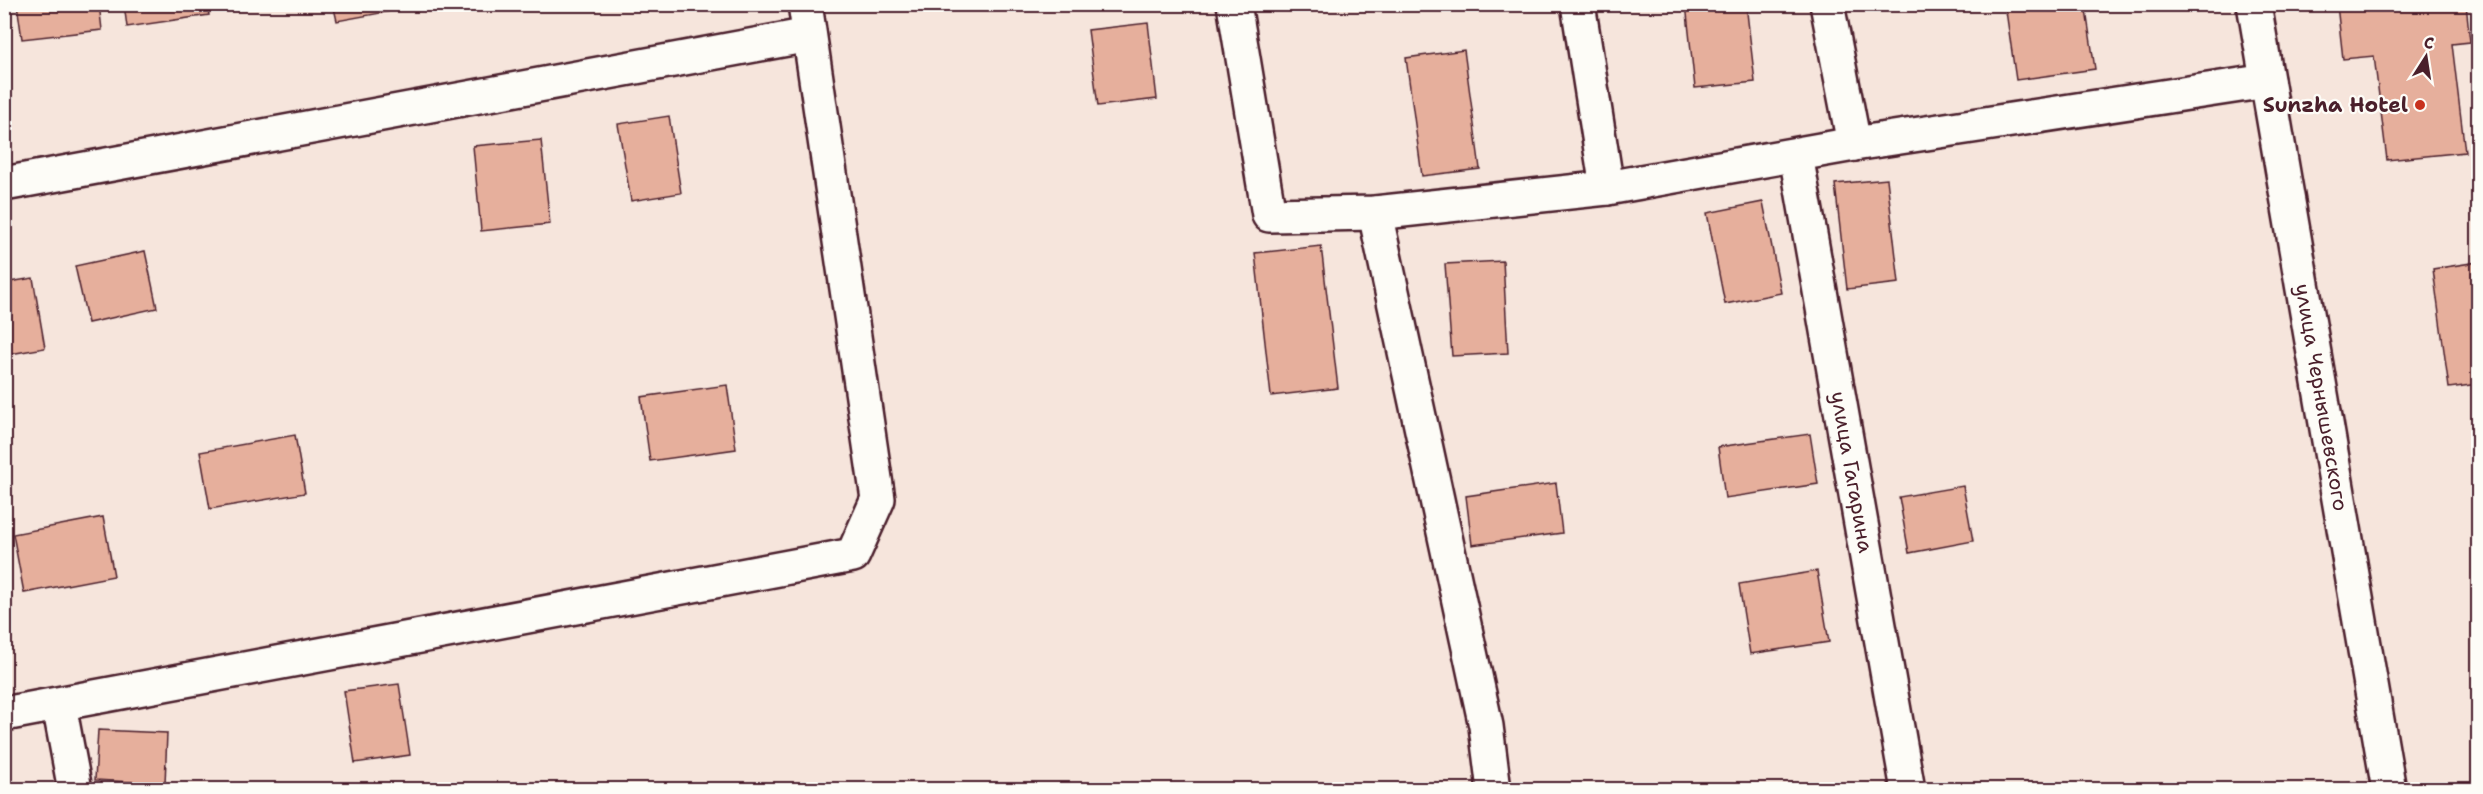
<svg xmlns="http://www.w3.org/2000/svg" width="2483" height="794" font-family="'Shantell Sans',sans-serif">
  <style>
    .building { fill: #e6af9c; stroke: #4a1f2b; stroke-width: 1.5 }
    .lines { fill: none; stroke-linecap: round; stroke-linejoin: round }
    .minor-casing { stroke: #4a1f2b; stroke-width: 38 }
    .minor { stroke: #fdfcf7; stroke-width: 33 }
    .poi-dot { fill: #c8321e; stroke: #fdfcf7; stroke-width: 2 }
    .labels { text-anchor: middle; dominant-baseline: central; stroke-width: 4.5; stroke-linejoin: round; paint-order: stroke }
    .poi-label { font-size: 21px; font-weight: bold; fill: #4a1f2b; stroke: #fdfcf7; text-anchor: end }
    .street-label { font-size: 21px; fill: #4a1f2b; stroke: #fdfcf7 }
  </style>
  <rect width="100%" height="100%" fill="#f6e5dc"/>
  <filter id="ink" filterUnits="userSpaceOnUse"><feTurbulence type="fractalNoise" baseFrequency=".0167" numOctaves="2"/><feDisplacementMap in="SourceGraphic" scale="12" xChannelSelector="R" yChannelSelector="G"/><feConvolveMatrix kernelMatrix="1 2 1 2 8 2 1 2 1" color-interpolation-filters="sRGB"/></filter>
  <g filter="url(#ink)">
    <g class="building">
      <path d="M17,4H99L102,30L22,39Z"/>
      <path d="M124,4H207L209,15L127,27Z"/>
      <path d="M333,4H407L408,8L337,21Z"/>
      <path d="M1686,4H1746L1755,82L1695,88Z"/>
      <path d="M2005,4H2085L2095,69L2016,80Z"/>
      <path d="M2466,4L2470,42L2452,44L2465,152L2387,160L2374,56L2343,59L2337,5Z"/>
      <path d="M1148,23L1157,99L1098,106L1088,30Z"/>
      <path d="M4,50L10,87L4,88Z"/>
      <path d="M1464,50L1480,169L1422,176L1406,58Z"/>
      <path d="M669,116L681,193L631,201L618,124Z"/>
      <path d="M541,140L550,224L481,231L473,146Z"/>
      <path d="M1887,179L1899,283L1847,289L1835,184Z"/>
      <path d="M1763,202L1781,293L1725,304L1707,213Z"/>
      <path d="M1321,246L1338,388L1271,396L1255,253Z"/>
      <path d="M145,251L157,308L88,323L75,266Z"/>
      <path d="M1503,261L1508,353L1452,356L1445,264Z"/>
      <path d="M2478,262V384L2449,388L2433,269Z"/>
      <path d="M33,278L45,348L4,355V283Z"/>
      <path d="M727,385L736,449L650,461L641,397Z"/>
      <path d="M1810,434L1818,484L1725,498L1718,447Z"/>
      <path d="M295,435L305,493L210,509L200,452Z"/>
      <path d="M1556,483L1562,533L1472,545L1466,496Z"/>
      <path d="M1963,486L1973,541L1909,553L1899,497Z"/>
      <path d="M103,517L114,576L24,593L13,534Z"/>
      <path d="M1817,571L1829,642L1750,654L1739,584Z"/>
      <path d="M399,684L410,755L355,763L344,691Z"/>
      <path d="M98,730L167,733L165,784L95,780Z"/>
    </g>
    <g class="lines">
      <g class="minor-casing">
        <g id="minor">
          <path d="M1234,4L1269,215L1375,213L1607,188L1854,144L2267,81"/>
          <path d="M1578,4L1607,188"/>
          <path d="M1827,4L1854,144"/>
          <path id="s1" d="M2254,4L2389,790"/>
          <path id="s2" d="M1796,155L1908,790"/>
          <path d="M4,184L809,35"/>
          <path d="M1375,213L1486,726L1494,790"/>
          <path d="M59,705L75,790"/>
          <path d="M4,714L853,555L878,499L805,4"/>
        </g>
      </g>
      <use href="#minor" class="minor"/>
    </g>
  </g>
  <circle class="poi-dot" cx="2420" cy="105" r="6"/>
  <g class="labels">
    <g class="poi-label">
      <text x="2408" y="105">Sunzha Hotel</text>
    </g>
    <g class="street-label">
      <text stroke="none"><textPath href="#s1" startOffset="399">улица Чернышевского</textPath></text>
      <text stroke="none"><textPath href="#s2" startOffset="322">улица Гагарина</textPath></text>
    </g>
  </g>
  <rect width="2483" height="794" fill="none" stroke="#fdfcf7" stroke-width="24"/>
  <rect x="12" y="12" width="2459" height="770" fill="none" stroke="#4a1f2b" stroke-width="2" filter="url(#ink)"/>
  <g transform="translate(2426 57) rotate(12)" stroke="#fdfcf7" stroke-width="4.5" paint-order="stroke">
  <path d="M0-4.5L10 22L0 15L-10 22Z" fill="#4a1f2b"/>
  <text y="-9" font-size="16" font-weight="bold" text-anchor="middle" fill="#4a1f2b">С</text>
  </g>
</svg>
